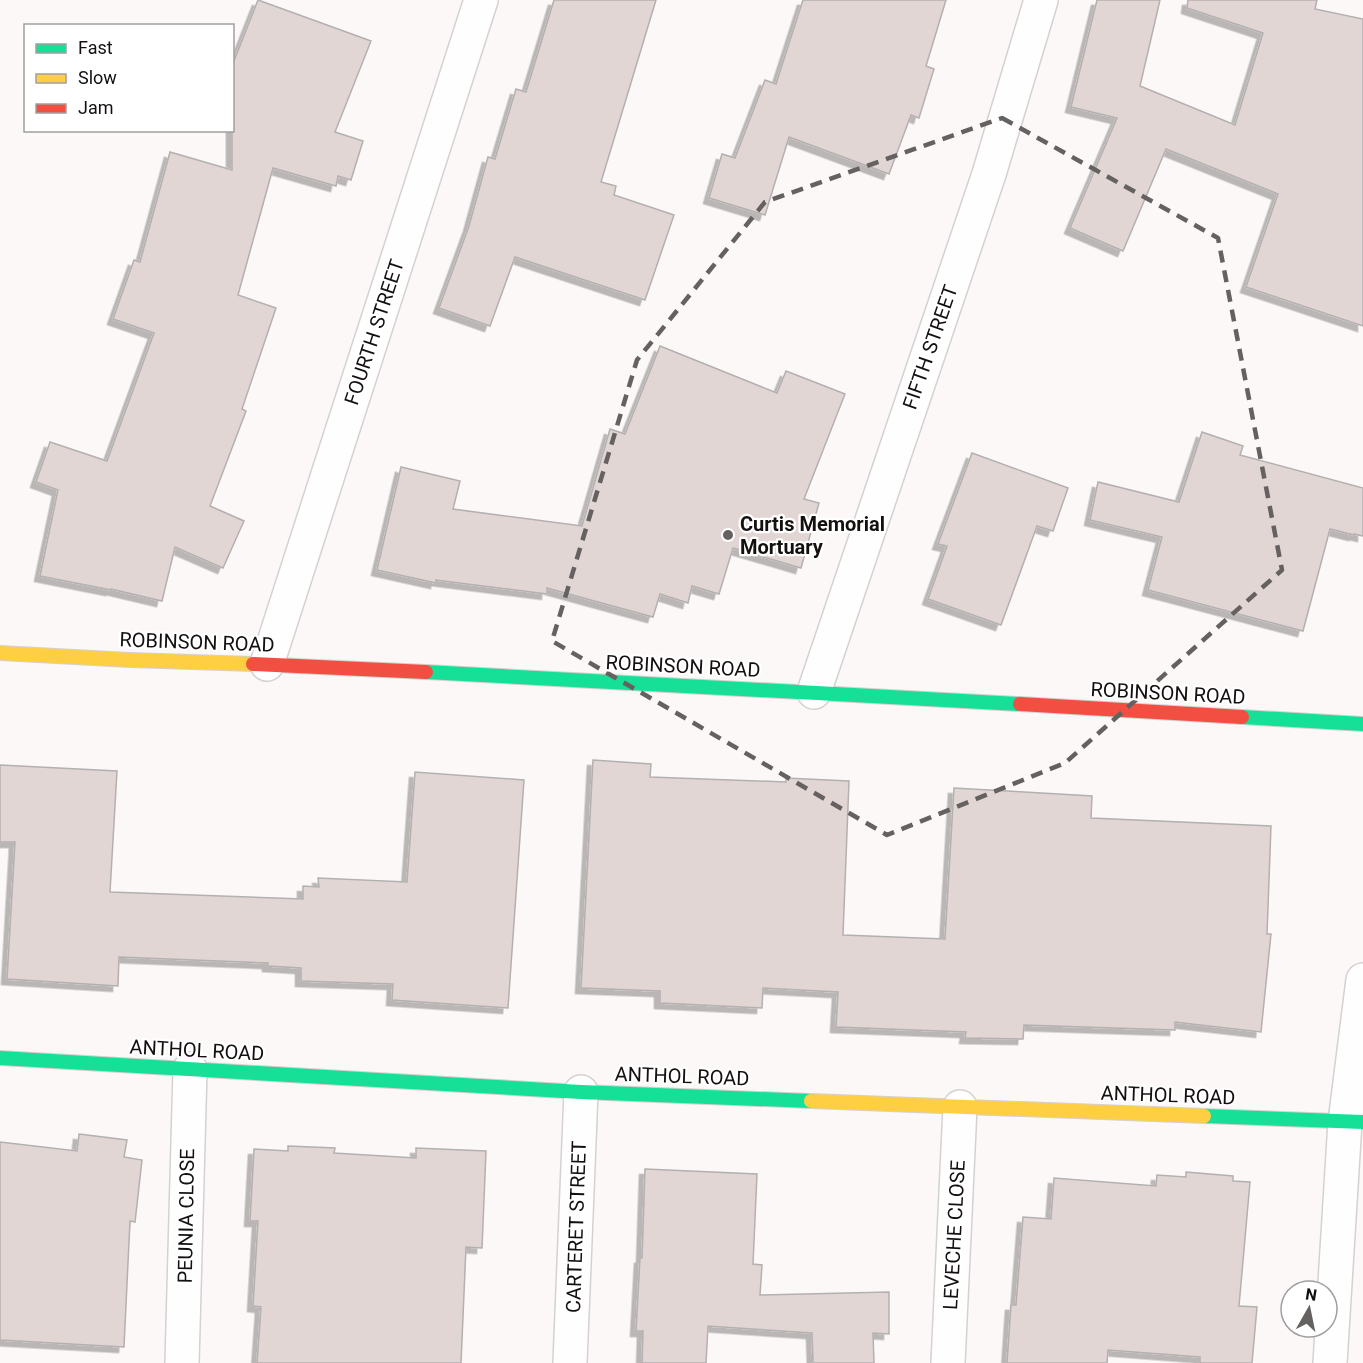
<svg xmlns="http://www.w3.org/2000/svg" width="1363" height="1363" font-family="Roboto,sans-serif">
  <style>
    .building { fill: #e2d6d5; stroke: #b4b0b0; stroke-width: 1.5; filter: url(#shadow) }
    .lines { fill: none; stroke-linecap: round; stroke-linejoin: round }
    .street-casing { stroke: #d5d1d1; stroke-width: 36 }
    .fast-casing { stroke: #d5d1d1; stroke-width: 16 }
    .slow-casing { stroke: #d5d1d1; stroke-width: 16 }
    .jam-casing { stroke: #d5d1d1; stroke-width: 16 }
    .street { stroke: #fffefe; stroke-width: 33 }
    .fast { stroke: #16e098; stroke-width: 14 }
    .slow { stroke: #ffcf43; stroke-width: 14 }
    .jam { stroke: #f24e42; stroke-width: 14 }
    .marked { fill: none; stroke: #656161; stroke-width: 4.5; stroke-dasharray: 12 8; stroke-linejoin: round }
    .poi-dot { fill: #656161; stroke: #fff; stroke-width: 2 }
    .labels { text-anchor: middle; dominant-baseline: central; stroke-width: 4.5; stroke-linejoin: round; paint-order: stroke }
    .street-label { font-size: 20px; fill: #13100f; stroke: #fff }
    .poi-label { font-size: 20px; font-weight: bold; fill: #13100f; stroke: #fff; text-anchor: start }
  </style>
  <defs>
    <filter id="shadow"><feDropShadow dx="-5.5" dy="5.5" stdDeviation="0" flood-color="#0004"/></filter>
  </defs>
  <rect width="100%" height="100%" fill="#fdf8f8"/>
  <g class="building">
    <path d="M258,0L371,41L335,132L363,141L351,180L338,176L336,186L273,168L238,295L276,308L242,409L246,411L210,506L244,521L223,568L175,547L162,601L111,589V590L40,576L58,490L36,482L50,442L107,461L154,333L113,319L134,260L140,262L170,152L232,170V66Z"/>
    <path d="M554,0H656L601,182L616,186L614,195L674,215L645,300L515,257L490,326L439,308L469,226L488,157L495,159L516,89L526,92Z"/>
    <path d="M803,0H946L926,66L934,69L919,118L911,115L889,174L789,137L765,215L709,198L722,154L735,158L765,80L776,84Z"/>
    <path d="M1097,0H1160L1140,86L1235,125L1263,33L1187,8L1188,0H1317L1315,9L1363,19V326L1246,287L1278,194L1166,149L1123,251L1070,228L1117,118L1071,107Z"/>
    <path d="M660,346L777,393L786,371L845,394L804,499L819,503L801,568L733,548L719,594L692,586L688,603L660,594L653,617L547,588V594L436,580V583L377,570L401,467L460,481L453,509L582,526L610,429L625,434Z"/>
    <path d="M1202,432L1243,446L1240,455L1363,488V536L1354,534V535L1330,529L1303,631L1148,590L1162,537L1090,520L1098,482L1179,502Z"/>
    <path d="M972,453L1068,488L1053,531L1037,526L1001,625L928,599L947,546L938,544Z"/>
    <path d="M593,760L651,764L650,777L786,782V778L849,781L843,935L945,939L954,788L1092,796L1091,818L1271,826L1267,934H1271L1261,1032L1175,1022V1030L1024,1025L1023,1039L965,1038L966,1032L836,1027L838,992L763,988L762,1008L660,1003V991L581,988Z"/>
    <path d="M0,765L117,771L110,892L303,899V886L319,887L318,878L407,882L415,772L524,780L508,1008L392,1000L393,984L301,981V968L268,966V963L119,957L118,986L7,979L15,842H0Z"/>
    <path d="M79,1134L127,1140L124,1157L142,1160L135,1222L130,1221L124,1347L0,1340V1142L77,1151Z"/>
    <path d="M288,1146L335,1148L334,1153L416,1158V1148L486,1151L482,1248L466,1247L461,1363H257L261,1307L253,1306L258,1221H250L254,1149L288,1151Z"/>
    <path d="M645,1169L757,1174L753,1264L762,1265L760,1295L889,1292V1334L873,1333L874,1363H813L812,1333L708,1326L706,1363H642L643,1331H636L640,1258H642Z"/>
    <path d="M1186,1172L1233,1176V1181L1250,1182L1239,1306L1257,1307L1252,1363H1200V1357L1108,1350L1107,1363H1007L1011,1305H1016L1023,1217L1051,1219L1054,1178L1156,1186L1157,1175L1186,1177Z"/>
  </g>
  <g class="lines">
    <g class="street-casing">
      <g id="street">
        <path d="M267,664L481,0"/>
        <path d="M814,692L989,174L1041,0"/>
        <path d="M182,1363L190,1069"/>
        <path d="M570,1363L581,1092"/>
        <path d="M948,1363L960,1107"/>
        <path d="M1330,1363L1345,1122L1363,980"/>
      </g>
    </g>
    <g class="fast-casing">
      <g id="fast">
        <path d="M426,672L1020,704"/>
        <path d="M1242,717L1363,724"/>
        <path d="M0,1058L581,1092L811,1101"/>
        <path d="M1204,1116L1363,1122"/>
      </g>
    </g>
    <g class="slow-casing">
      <g id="slow">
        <path d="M0,653L130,660L253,664"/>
        <path d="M811,1101L1204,1116"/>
      </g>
    </g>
    <g class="jam-casing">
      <g id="jam">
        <path d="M253,664L426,672"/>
        <path d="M1020,704L1242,717"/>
      </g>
    </g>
    <use href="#street" class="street"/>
    <use href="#fast" class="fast"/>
    <use href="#slow" class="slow"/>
    <use href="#jam" class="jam"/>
  </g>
  <path class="marked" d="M1002,118L1218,238L1282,570L1065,763L887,835L552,641L637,360L765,202Z"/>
  <circle class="poi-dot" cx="728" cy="535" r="6"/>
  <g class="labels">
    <g class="street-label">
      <text transform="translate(374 332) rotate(-72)">FOURTH STREET</text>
      <text transform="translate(930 347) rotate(-71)">FIFTH STREET</text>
      <text transform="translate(197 642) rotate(2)">ROBINSON ROAD</text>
      <text transform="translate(683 666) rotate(3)">ROBINSON ROAD</text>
      <text transform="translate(1168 693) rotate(3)">ROBINSON ROAD</text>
      <text transform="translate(197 1050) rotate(3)">ANTHOL ROAD</text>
      <text transform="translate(682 1076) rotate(2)">ANTHOL ROAD</text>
      <text transform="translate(1168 1095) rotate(2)">ANTHOL ROAD</text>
      <text transform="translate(186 1216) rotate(-89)">PEUNIA CLOSE</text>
      <text transform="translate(576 1227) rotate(-88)">CARTERET STREET</text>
      <text transform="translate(954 1235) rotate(-87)">LEVECHE CLOSE</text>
    </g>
    <g class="poi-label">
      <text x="740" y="524">Curtis Memorial<tspan x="740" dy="23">Mortuary</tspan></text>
    </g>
  </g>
  <rect x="24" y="24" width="210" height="108" fill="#ffffff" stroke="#a19f9f" stroke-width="1.5"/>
  <rect x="36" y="44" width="30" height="9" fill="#16e098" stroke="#a19f9f" stroke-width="1.5"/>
  <text x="78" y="54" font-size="18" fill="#13100f">Fast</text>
  <rect x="36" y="74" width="30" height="9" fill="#ffcf43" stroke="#a19f9f" stroke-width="1.5"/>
  <text x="78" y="84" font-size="18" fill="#13100f">Slow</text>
  <rect x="36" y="104" width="30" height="9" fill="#f24e42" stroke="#a19f9f" stroke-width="1.5"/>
  <text x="78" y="114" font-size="18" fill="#13100f">Jam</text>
  <g transform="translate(1309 1309) rotate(9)"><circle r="28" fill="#ffffff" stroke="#a19f9f" stroke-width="1.5"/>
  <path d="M0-4.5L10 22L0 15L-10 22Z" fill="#656161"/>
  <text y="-9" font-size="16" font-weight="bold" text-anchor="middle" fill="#13100f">N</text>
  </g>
</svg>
